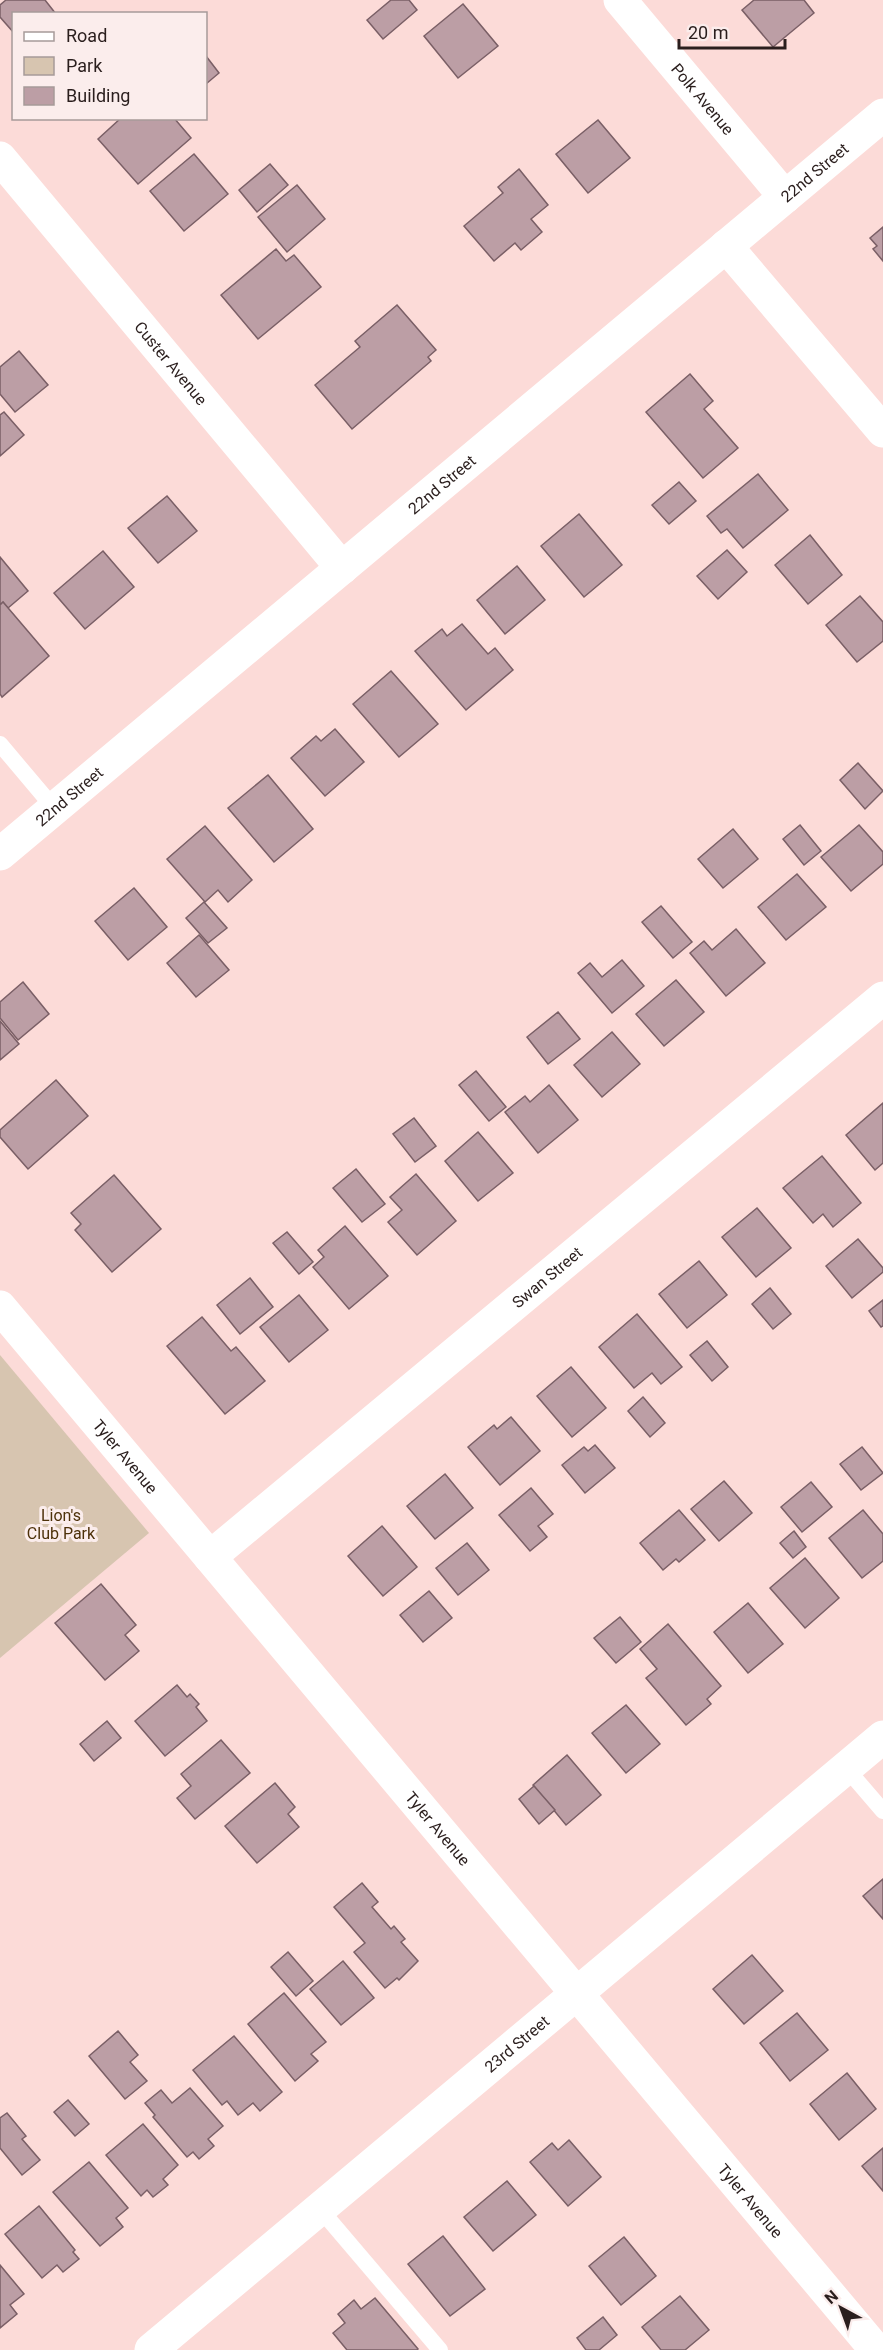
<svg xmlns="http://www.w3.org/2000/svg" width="883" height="2350" font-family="Roboto,sans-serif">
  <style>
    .green { fill: #d7c5b0 }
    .building { fill: #bc9ea5; stroke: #7a5f66; stroke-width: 1.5 }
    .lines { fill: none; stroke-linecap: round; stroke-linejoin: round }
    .service { stroke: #fff; stroke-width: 16 }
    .minor { stroke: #fff; stroke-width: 33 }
    .labels { text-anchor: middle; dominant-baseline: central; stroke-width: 6; stroke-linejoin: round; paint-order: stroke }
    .street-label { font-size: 16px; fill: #2a1e1d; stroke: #fbedec }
    .park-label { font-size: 16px; fill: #4d3109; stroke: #fbedec }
  </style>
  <rect width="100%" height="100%" fill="#fcdbd8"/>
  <path class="green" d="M0,1355L149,1533L0,1658Z"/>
  <g class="building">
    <path d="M6,0H45L56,14H14V33L0,17V5Z"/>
    <path d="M391,0H409L417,10L383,39L367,20Z"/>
    <path d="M754,0H804L814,13L773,47L742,10Z"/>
    <path d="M463,4L498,46L458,78L424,36Z"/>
    <path d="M206,56L219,73L206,84Z"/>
    <path d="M121,118H174L191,138L138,184L98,139Z"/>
    <path d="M598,120L630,158L588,193L556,154Z"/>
    <path d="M194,154L228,194L184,231L150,191Z"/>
    <path d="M270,164L288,185L257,212L239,190Z"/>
    <path d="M519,169L548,205L531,219L542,232L521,250L515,243L494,261L464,226L503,193L498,187Z"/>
    <path d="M297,185L325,219L287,252L258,217Z"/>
    <path d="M883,227V261L873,249L877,246L870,238Z"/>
    <path d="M276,249L286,261L294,255L321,287L258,339L221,295Z"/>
    <path d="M397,305L436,350L428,357L431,361L352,429L315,385L360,347L355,341Z"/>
    <path d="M19,351L48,385L15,412L0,394V367Z"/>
    <path d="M690,374L713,401L704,409L738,448L703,478L646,412Z"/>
    <path d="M4,412L24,435L0,456V415Z"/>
    <path d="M758,474L788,510L743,548L727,529L721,533L707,516Z"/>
    <path d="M679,482L696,501L669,524L652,505Z"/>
    <path d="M167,496L197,531L158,563L128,528Z"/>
    <path d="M579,514L622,565L584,597L541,546Z"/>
    <path d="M810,535L842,575L808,604L775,565Z"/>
    <path d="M727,550L747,572L718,599L697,576Z"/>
    <path d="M103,551L134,587L85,629L54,593Z"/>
    <path d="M0,557L28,591L8,608L3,602L0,605Z"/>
    <path d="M517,566L545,600L505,634L477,600Z"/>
    <path d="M860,596L883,622V641L857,662L826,625Z"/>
    <path d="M3,602L49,656L2,697L0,694V605Z"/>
    <path d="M462,624L488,654L495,648L513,670L466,710L415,651L442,629L447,636Z"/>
    <path d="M391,671L438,724L399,757L353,704Z"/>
    <path d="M335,729L364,762L325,796L291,758L316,736L321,741Z"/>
    <path d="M858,763L883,791L865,809L840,780Z"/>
    <path d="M268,775L313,829L274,862L228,808Z"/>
    <path d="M800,825L821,851L804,865L783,839Z"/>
    <path d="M859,825L883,852V864L851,891L821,857Z"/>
    <path d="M205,826L252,880L228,902L218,890L205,902L167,859Z"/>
    <path d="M733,829L758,859L723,888L698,859Z"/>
    <path d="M797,874L826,907L786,940L758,907Z"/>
    <path d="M134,888L167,927L128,960L95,921Z"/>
    <path d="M204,902L227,928L208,943L186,918Z"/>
    <path d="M661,906L692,942L673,958L642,922Z"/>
    <path d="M736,929L765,963L726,996L690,953L704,941L712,950Z"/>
    <path d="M199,935L229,970L196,997L167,963Z"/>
    <path d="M622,960L644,986L612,1013L578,973L590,963L602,977Z"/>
    <path d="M676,980L704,1012L664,1046L636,1014Z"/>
    <path d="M23,982L49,1014L18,1040L0,1018V1002Z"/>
    <path d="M558,1012L580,1039L548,1064L527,1037Z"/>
    <path d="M0,1021L19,1044L0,1060Z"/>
    <path d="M612,1032L640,1064L602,1097L574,1065Z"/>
    <path d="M476,1071L506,1107L489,1121L459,1085Z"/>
    <path d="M56,1080L88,1116L28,1169L0,1137V1130Z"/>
    <path d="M549,1085L578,1120L538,1153L505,1112L525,1096L530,1102Z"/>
    <path d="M883,1103V1163L875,1170L846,1135Z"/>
    <path d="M414,1118L436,1146L415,1162L393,1134Z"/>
    <path d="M478,1132L513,1173L478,1201L445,1161Z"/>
    <path d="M822,1156L861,1203L833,1227L823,1214L813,1223L783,1188Z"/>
    <path d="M356,1169L385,1204L362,1222L333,1188Z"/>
    <path d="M416,1174L456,1221L417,1255L388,1222L402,1210L390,1197Z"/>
    <path d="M114,1175L161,1229L112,1272L75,1230L81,1224L71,1213Z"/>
    <path d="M757,1208L791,1248L756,1277L722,1237Z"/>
    <path d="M345,1226L388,1276L349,1309L313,1267L324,1257L318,1250Z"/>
    <path d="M287,1232L313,1262L299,1274L273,1243Z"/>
    <path d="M858,1239L883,1268V1272L852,1298L826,1266Z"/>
    <path d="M699,1261L727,1295L687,1328L659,1294Z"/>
    <path d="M250,1278L273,1307L240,1334L217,1305Z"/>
    <path d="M770,1288L791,1314L773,1329L752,1304Z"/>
    <path d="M299,1295L328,1330L289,1362L260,1327Z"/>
    <path d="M883,1300V1326L881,1327L869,1311Z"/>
    <path d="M637,1314L682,1367L661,1384L652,1373L634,1388L599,1347Z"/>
    <path d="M202,1317L231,1351L236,1347L265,1381L225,1414L167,1346Z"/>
    <path d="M707,1341L728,1367L712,1381L690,1355Z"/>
    <path d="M571,1367L606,1408L572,1437L537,1396Z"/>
    <path d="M643,1397L665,1423L650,1437L628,1411Z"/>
    <path d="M511,1417L540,1451L500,1485L468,1447L494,1425L497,1429Z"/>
    <path d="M595,1445L615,1468L585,1493L562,1465L584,1447L588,1451Z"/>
    <path d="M862,1447L883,1473L861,1490L840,1464Z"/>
    <path d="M445,1474L473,1508L435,1539L407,1506Z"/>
    <path d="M724,1481L752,1513L719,1541L691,1509Z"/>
    <path d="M811,1482L832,1507L802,1532L781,1507Z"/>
    <path d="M531,1488L553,1514L538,1526L547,1537L530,1551L499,1515Z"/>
    <path d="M679,1510L705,1540L679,1562L676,1559L663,1570L640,1543Z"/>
    <path d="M863,1510L883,1534V1561L862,1578L829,1538Z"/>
    <path d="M382,1526L417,1567L383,1596L348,1556Z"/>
    <path d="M794,1531L806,1547L793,1558L780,1543Z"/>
    <path d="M467,1543L489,1570L458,1595L436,1568Z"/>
    <path d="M805,1558L839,1598L805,1628L770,1588Z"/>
    <path d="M101,1584L136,1625L125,1635L139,1651L105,1680L55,1623Z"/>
    <path d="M429,1591L452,1618L423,1642L400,1615Z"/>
    <path d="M748,1603L783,1644L748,1673L714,1632Z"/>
    <path d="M620,1617L641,1642L616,1663L594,1638Z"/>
    <path d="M668,1624L721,1686L707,1699L711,1704L686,1725L646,1678L657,1669L640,1649Z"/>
    <path d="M177,1685L187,1697L190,1694L199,1704L196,1707L207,1721L165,1756L135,1721Z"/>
    <path d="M626,1705L660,1744L626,1773L592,1733Z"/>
    <path d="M107,1721L121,1738L94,1761L80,1744Z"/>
    <path d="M221,1740L250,1773L195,1819L177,1798L191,1786L181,1774Z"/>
    <path d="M567,1755L601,1795L566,1825L533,1785Z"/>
    <path d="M275,1783L295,1807L288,1814L299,1827L257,1863L225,1826Z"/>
    <path d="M534,1786L555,1810L539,1824L519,1799Z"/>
    <path d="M883,1879V1919L863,1896Z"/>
    <path d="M362,1883L378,1902L372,1907L391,1929L394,1926L405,1939L401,1942L418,1961L399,1980L397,1978L385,1988L354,1952L365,1943L334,1907Z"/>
    <path d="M288,1952L313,1981L296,1996L271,1967Z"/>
    <path d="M752,1955L783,1991L744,2024L713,1989Z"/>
    <path d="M343,1961L374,1998L341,2025L310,1989Z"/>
    <path d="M284,1993L326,2042L311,2054L318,2061L295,2081L248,2024Z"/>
    <path d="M797,2013L828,2050L790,2081L760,2043Z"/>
    <path d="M118,2031L138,2055L130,2062L147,2081L125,2099L89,2056Z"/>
    <path d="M234,2036L282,2092L260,2111L253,2103L238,2115L227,2101L222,2105L193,2070Z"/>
    <path d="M847,2073L876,2109L839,2140L810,2104Z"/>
    <path d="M190,2088L223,2126L208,2139L214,2146L199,2159L193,2152L187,2157L153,2117L155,2115L145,2103L161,2090L172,2103Z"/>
    <path d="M68,2100L89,2124L75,2136L54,2112Z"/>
    <path d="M7,2113L26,2136L22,2139L40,2160L22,2175L0,2148V2118Z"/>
    <path d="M143,2124L178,2165L163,2179L168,2185L153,2197L147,2190L141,2196L106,2155Z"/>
    <path d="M569,2140L601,2177L568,2206L530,2162L552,2143L558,2150Z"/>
    <path d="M883,2148V2191L862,2166Z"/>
    <path d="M89,2162L128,2208L116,2218L123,2227L100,2246L53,2192Z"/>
    <path d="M507,2181L536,2215L493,2251L464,2217Z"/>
    <path d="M39,2206L75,2250L73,2252L79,2259L63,2272L57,2265L42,2278L5,2234Z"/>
    <path d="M443,2236L485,2289L450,2316L408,2264Z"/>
    <path d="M624,2237L656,2276L621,2305L589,2266Z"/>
    <path d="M0,2265L24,2294L10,2305L17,2314L0,2328Z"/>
    <path d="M680,2296L709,2330L685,2350H661L642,2327Z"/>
    <path d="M375,2298L418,2349L417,2350H347L333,2333L345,2323L338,2314L354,2300L361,2309Z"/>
    <path d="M603,2317L617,2335L599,2350H586L577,2338Z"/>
  </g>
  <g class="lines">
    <g class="service">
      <path d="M0,744L54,808"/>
      <path d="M846,1768L883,1811"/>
      <path d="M320,2209L440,2350"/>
    </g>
    <g class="minor">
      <path id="s1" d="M620,0L785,197"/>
      <path id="s2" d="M0,158L342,568"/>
      <path d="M726,246L883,431"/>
      <path id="s3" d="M0,854L883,115"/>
      <path id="s4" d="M0,1307L876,2350"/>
      <path id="s5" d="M210,1557L883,998"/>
      <path id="s6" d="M151,2350L883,1737"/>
    </g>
  </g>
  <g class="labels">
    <g class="street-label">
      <text stroke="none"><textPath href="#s1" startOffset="129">Polk Avenue</textPath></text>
      <text stroke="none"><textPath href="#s3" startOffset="1062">22nd Street</textPath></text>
      <text stroke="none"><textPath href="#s2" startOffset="267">Custer Avenue</textPath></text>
      <text stroke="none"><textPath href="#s3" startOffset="576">22nd Street</textPath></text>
      <text stroke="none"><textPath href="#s3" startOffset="90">22nd Street</textPath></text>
      <text stroke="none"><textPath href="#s5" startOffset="438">Swan Street</textPath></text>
      <text stroke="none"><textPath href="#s4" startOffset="195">Tyler Avenue</textPath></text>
      <text stroke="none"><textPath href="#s4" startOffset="681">Tyler Avenue</textPath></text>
      <text stroke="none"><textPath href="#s6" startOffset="477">23rd Street</textPath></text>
      <text stroke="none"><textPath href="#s4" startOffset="1167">Tyler Avenue</textPath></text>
    </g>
    <g class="park-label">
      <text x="61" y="1515">Lion's<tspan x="61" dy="18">Club Park</tspan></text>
    </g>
  </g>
  <rect x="12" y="12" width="195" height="108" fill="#fbedec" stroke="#a79a99" stroke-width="1.5"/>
  <rect x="24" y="32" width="30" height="9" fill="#ffffff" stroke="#a79a99" stroke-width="1.5"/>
  <text x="66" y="42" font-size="18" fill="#2a1e1d">Road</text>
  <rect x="24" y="57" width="30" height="18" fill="#d7c5b0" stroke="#a79a99" stroke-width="1.5"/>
  <text x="66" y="72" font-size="18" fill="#2a1e1d">Park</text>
  <rect x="24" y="87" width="30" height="18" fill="#bc9ea5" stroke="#a79a99" stroke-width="1.5"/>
  <text x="66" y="102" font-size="18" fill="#2a1e1d">Building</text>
  <g transform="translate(841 2308) rotate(319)" stroke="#fbedec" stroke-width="4.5" paint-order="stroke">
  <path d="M0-4.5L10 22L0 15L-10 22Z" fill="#2a1e1d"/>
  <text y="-9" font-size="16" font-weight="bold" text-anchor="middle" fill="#2a1e1d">N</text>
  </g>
  <path d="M679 39v9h106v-9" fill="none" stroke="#2a1e1d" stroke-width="3"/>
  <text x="688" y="39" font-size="18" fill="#2a1e1d" stroke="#fbedec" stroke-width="4.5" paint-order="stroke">20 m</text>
</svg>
